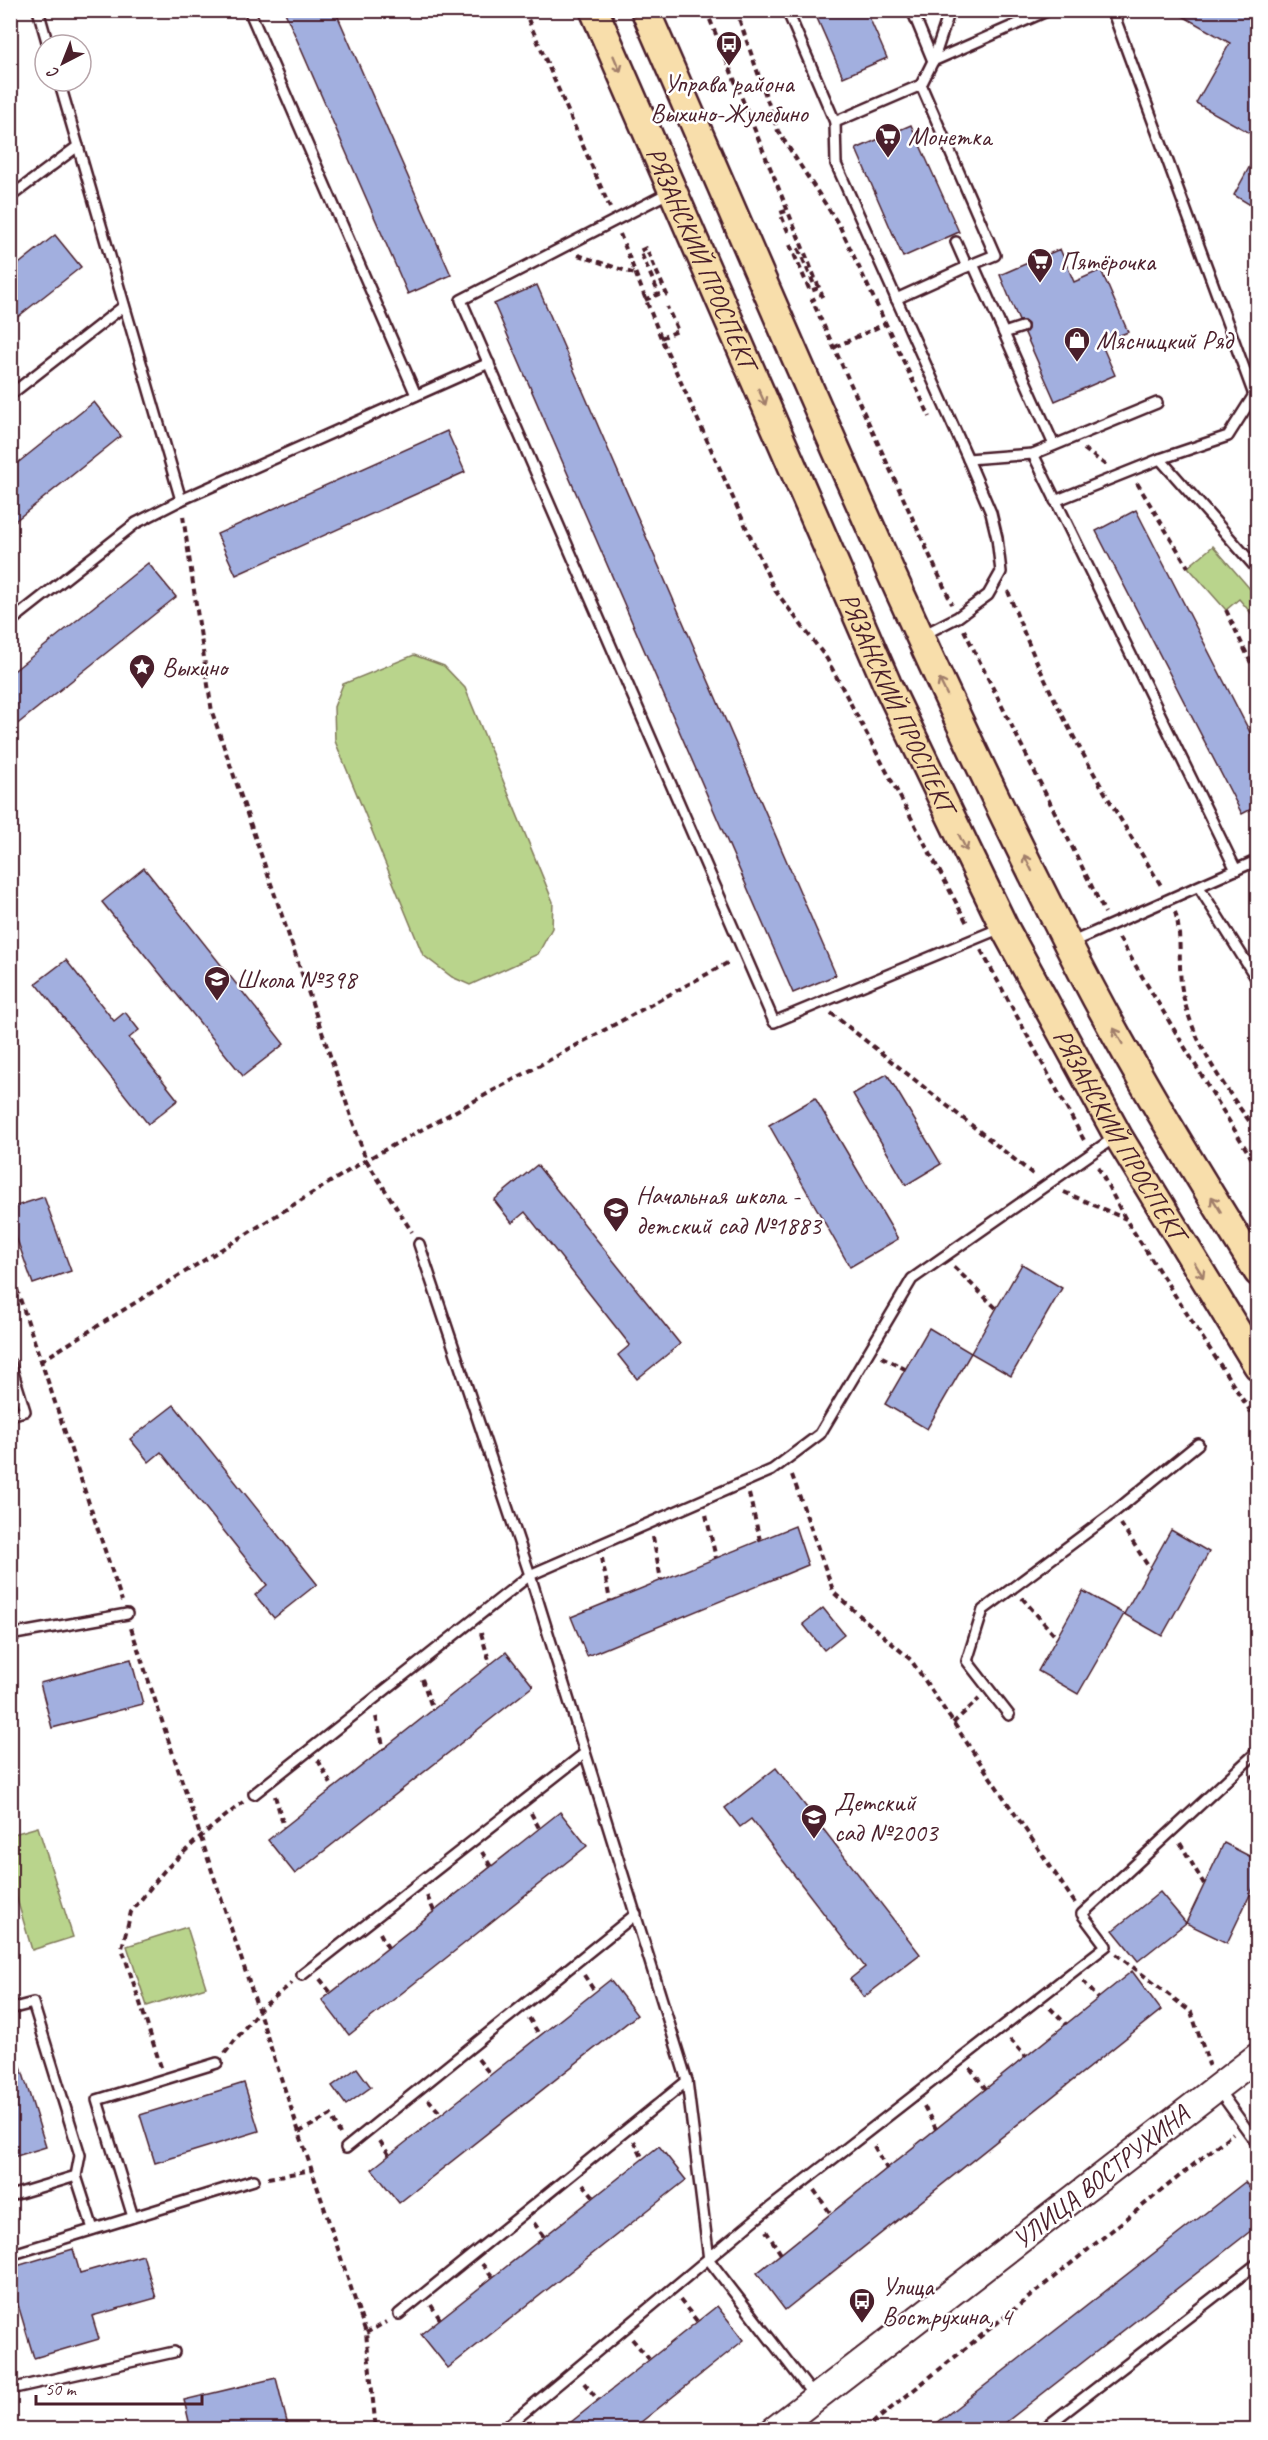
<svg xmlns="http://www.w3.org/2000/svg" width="1268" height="2440" font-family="Caveat,sans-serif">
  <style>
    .green { fill: #b9d48c; stroke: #827a5c; stroke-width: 1.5 }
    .building { fill: #a2afdf; stroke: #4a1f2b; stroke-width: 1.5 }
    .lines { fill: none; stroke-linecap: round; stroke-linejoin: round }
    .lane-casing { stroke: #4a1f2b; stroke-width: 14 }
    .secondary-casing { stroke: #4a1f2b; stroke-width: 30 }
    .primary-casing { stroke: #4a1f2b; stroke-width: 32 }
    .path { stroke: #4a1f2b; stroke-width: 4; stroke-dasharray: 6 4.5; stroke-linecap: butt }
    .lane { stroke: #fff; stroke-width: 9 }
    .secondary { stroke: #fff; stroke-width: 26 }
    .primary { stroke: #f8deab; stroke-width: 27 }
    .oneway { stroke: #a17e6b }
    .labels { text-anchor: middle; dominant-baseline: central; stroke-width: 5; stroke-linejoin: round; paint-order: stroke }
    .poi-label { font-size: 26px; fill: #4a1f2b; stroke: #fff; text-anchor: start }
    .street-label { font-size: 26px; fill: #4a1f2b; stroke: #fff }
  </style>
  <rect width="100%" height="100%" fill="#fff"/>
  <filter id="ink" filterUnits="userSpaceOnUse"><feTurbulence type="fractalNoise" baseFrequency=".0167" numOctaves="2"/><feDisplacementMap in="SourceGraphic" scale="12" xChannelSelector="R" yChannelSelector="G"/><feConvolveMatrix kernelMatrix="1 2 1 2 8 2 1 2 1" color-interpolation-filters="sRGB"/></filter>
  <g filter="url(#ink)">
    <g class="green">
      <path d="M1213,546L1257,597V620L1239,599L1226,610L1188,567Z"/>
      <path d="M414,655L444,666L465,688L553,902L552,928L538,954L470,985L452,977L423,955L335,741L334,707L343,684Z"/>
      <path d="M38,1827L73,1937L32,1950L11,1879L10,1835Z"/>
      <path d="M187,1927L206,1987L147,2006L127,1946Z"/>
    </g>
    <g class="building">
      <path d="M284,10H335L451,275L408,294Z"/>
      <path d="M819,10H866L887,58L843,77L817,18L821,16Z"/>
      <path d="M1172,10H1257V137L1196,103L1230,43Z"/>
      <path d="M911,125L959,232L903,257L856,149Z"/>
      <path d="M1257,153V209L1234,195Z"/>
      <path d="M55,235L81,267L10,323V271Z"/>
      <path d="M1060,249L1074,282L1101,270L1128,332L1101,343L1115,375L1055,401L1025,333L1028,329V324L1024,321H1019L1000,275Z"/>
      <path d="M537,285L836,975L793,993L494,304Z"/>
      <path d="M94,402L121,436L10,525V469Z"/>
      <path d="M447,431L465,472L236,575L217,534Z"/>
      <path d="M1136,510L1257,746V806L1242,814L1096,531Z"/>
      <path d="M148,563L176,597L10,730V674Z"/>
      <path d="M144,868L284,1044L243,1076L102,902Z"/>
      <path d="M66,960L114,1021L125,1012L139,1030L129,1038L178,1100L148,1124L36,983Z"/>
      <path d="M887,1074L941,1164L906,1185L853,1094Z"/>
      <path d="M815,1098L898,1239L850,1267L769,1125Z"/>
      <path d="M537,1165L680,1344L637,1379L618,1355L630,1345L525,1212L512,1223L494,1200Z"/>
      <path d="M44,1197L71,1271L33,1284L10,1220V1208Z"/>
      <path d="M1022,1264L1062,1288L1011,1376L971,1353Z"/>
      <path d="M929,1328L971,1353L927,1429L885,1404Z"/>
      <path d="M174,1405L317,1584L274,1618L255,1595L267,1585L161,1452L149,1462L130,1439Z"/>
      <path d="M795,1526L808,1565L587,1656L571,1617Z"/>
      <path d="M1171,1530L1209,1552L1162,1636L1124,1614Z"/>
      <path d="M1083,1591L1124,1614L1078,1694L1038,1671Z"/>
      <path d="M823,1608L844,1634L824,1650L803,1624Z"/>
      <path d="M506,1652L533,1686L295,1874L268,1840Z"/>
      <path d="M131,1659L143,1704L52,1728L40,1683Z"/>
      <path d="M776,1768L920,1954L864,1997L850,1979L865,1967L751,1819L740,1827L725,1808Z"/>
      <path d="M560,1812L587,1846L349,2035L322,2000Z"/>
      <path d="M1224,1843L1257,1860V1880L1227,1943L1186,1923Z"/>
      <path d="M1160,1892L1186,1923L1138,1961L1113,1930Z"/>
      <path d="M1132,1971L1161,2010L785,2310L757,2273Z"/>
      <path d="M610,1980L637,2015L399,2203L372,2169Z"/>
      <path d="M10,2048H15L46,2147L10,2158Z"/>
      <path d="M357,2068L371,2087L346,2105L332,2086Z"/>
      <path d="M244,2083L259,2131L155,2163L140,2115Z"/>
      <path d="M659,2146L686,2180L448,2368L421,2334Z"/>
      <path d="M1245,2182L1257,2198V2226L996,2430H928Z"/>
      <path d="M73,2249L80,2273L143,2255L156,2298L92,2316L99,2339L34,2358L10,2278V2268Z"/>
      <path d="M717,2306L744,2340L631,2430H561Z"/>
      <path d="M276,2378L288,2426L273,2430H191L184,2400Z"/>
    </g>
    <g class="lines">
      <g class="lane-casing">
        <g id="lane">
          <path d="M38,10L48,45"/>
          <path d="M249,10L416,395"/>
          <path d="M787,10L835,122L836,164L968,459L991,513L997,538L1001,572L988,595L958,617L923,635"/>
          <path d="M912,10L933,61"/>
          <path d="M1112,10L1254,395L1228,436L1160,459"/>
          <path d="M933,61L950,10"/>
          <path d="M59,81L181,500"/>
          <path d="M921,85L995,255L973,264"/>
          <path d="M835,122L921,85L933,61L1049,10"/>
          <path d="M670,192L461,300L774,1022L1001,928"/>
          <path d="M10,197L78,146"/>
          <path d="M956,242L967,267"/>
          <path d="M896,299L973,264L1054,445"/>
          <path d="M1004,333L1022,327"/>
          <path d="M10,395L124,306"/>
          <path d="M1033,454L1236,870"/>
          <path d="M968,459L1033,454L1157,403"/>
          <path d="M1055,501L1160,459L1258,570"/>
          <path d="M10,622L136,523L181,500L489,363"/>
          <path d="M1199,887L1258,981"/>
          <path d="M1070,943L1258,860"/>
          <path d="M419,1244L530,1575L687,2081L709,2260L814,2396"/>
          <path d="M10,1363L25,1411L10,1415"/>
          <path d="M10,1630L15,1634L127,1614"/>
          <path d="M1009,1715L967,1661L983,1610L1113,1513L1198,1444"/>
          <path d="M254,1794L530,1575L772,1470L820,1434L912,1279L1115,1137"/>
          <path d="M302,1975L585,1753"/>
          <path d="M10,2009L33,2003L80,2155L76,2176L93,2229"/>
          <path d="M1217,2088L1258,2145"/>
          <path d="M346,2148L636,1914"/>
          <path d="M10,2196L76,2176"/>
          <path d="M133,2217L97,2100L217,2063"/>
          <path d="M10,2255L254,2180"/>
          <path d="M399,2314L687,2081"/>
          <path d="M10,2389L174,2352"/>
          <path d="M503,2430L757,2218L1106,1946L1082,1914L1258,1751"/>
          <path d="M1042,2430L1258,2263"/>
        </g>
      </g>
      <g class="secondary-casing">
        <path id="secondary" d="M774,2430L1258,2056"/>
      </g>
      <g class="primary-casing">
        <g id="primary">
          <path id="s1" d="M594,10L887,684L1004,927L1118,1136L1258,1366"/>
          <path d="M645,10C782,323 912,638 1067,942C1124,1056 1191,1164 1258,1272"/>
        </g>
      </g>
      <g class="path">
        <path d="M524,10L610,208"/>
        <path d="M706,10L822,295L812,300L952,604"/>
        <path d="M736,10L778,131L839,225L930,417"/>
        <path d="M786,211L780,213L790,236"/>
        <path d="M620,234L661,338L774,589L827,659L968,925"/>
        <path d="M790,245L810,291L816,289L799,250L802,249"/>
        <path d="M578,255L635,274"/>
        <path d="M645,300L659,294L640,251L646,248L668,297"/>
        <path d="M661,338L678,331L667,307"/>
        <path d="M835,347L887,323"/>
        <path d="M1084,449L1107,466"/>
        <path d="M1137,483L1188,567"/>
        <path d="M183,516L212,712L366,1160L412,1232"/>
        <path d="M1008,591C1046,697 1103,792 1162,887"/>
        <path d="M1226,610L1258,678"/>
        <path d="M964,630L1105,913"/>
        <path d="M1175,912C1183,936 1177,969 1183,995C1194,1046 1228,1092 1258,1133"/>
        <path d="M1119,938L1258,1169"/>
        <path d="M981,950L1085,1142"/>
        <path d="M831,1013L1034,1175"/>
        <path d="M1098,1167L1126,1220L1258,1423"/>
        <path d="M1064,1192L1126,1219"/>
        <path d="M954,1267L996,1308"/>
        <path d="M10,1269L122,1601"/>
        <path d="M882,1357L905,1369"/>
        <path d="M41,1361L366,1160L731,961"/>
        <path d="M792,1475L834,1593L911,1660L1075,1903"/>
        <path d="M749,1494L760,1540"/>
        <path d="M706,1515L716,1558"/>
        <path d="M1121,1524L1150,1569"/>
        <path d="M653,1537L661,1580"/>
        <path d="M602,1558L610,1601"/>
        <path d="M1022,1598L1057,1638"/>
        <path d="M131,1628L366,2333L376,2430"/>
        <path d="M481,1633L490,1664"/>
        <path d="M422,1679L433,1710"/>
        <path d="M376,1717L384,1749"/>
        <path d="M953,1723L979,1699"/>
        <path d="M318,1760L333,1788"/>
        <path d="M1251,1775L1258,1784"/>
        <path d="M275,1796L284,1827"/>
        <path d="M531,1813L539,1828"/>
        <path d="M1180,1843L1204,1884"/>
        <path d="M482,1852L491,1867"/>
        <path d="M427,1896L434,1911"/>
        <path d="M380,1933L388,1948"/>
        <path d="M1116,1954L1191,2012L1209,2064L1207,2065"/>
        <path d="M584,1975L595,1992"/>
        <path d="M320,1979L331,1993"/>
        <path d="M1083,1981L1098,1998"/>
        <path d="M1050,2008L1066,2024"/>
        <path d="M529,2018L540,2036"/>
        <path d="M1010,2039L1026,2057"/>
        <path d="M225,2053L259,2010L292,1983"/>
        <path d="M478,2059L491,2075"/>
        <path d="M161,2067L122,1948L131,1912L164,1871L201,1836L243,1802"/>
        <path d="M970,2068L986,2089"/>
        <path d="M428,2099L441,2114"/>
        <path d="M924,2106L936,2129"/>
        <path d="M299,2132L331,2115L340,2134"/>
        <path d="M380,2141L389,2155"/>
        <path d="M634,2141L643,2159"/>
        <path d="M874,2146L887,2169"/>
        <path d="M268,2178L312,2170"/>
        <path d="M583,2184L594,2197"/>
        <path d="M814,2190L831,2214"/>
        <path d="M534,2223L544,2237"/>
        <path d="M766,2231L781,2254"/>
        <path d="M482,2264L493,2277"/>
        <path d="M680,2300L697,2321"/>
        <path d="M431,2305L440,2319"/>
        <path d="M366,2333L386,2322"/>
        <path d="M632,2339L649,2359"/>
        <path d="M584,2383L598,2400"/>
        <path d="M864,2430L1233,2133"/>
      </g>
      <use href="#lane" class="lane"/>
      <use href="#secondary" class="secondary"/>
      <use href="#primary" class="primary"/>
    </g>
    <defs><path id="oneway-shaft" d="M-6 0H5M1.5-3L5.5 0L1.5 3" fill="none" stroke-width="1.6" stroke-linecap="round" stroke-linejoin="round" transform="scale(1.5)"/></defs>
    <g class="oneway">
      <use href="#oneway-shaft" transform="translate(617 64) rotate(67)"/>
      <use href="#oneway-shaft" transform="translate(762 397) rotate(66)"/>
      <use href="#oneway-shaft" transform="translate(943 687) rotate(-116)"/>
      <use href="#oneway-shaft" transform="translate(963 843) rotate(64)"/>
      <use href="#oneway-shaft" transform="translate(1028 863) rotate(-116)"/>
      <use href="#oneway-shaft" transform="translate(1118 1036) rotate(-119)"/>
      <use href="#oneway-shaft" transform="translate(1216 1204) rotate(-121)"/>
      <use href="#oneway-shaft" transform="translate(1199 1270) rotate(59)"/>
    </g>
  </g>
  <defs>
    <g id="bus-pin" transform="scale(1.35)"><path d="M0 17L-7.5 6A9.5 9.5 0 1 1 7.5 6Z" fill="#4a1f2b" stroke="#fff"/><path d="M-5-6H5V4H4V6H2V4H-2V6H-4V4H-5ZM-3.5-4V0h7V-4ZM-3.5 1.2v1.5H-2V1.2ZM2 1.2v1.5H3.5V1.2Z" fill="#fff"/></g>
    <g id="supermarket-pin" transform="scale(1.35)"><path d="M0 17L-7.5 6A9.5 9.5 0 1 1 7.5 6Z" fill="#4a1f2b" stroke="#fff"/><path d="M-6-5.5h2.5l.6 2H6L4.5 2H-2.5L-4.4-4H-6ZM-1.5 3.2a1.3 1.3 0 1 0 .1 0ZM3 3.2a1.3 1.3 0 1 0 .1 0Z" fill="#fff"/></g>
    <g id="shop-pin" transform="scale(1.35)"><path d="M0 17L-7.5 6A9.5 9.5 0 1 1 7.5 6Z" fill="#4a1f2b" stroke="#fff"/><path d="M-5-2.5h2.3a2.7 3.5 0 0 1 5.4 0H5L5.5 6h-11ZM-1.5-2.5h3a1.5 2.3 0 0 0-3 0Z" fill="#fff"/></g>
    <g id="sight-pin" transform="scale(1.35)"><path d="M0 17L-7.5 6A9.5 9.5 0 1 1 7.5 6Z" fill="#4a1f2b" stroke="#fff"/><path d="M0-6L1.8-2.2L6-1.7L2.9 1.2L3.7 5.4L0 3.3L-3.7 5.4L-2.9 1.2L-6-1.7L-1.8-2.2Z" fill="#fff"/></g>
    <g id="school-pin" transform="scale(1.35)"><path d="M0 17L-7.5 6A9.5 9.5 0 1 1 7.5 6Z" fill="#4a1f2b" stroke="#fff"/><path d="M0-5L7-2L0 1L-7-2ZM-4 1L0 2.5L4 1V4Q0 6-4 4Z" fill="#fff"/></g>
  </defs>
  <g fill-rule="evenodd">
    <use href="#bus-pin" x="729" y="44"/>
    <use href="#supermarket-pin" x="888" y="136"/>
    <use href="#supermarket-pin" x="1040" y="261"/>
    <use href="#shop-pin" x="1077" y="340"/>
    <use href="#sight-pin" x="142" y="667"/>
    <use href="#school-pin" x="217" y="979"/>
    <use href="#school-pin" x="616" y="1210"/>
    <use href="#school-pin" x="814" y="1817"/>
    <use href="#bus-pin" x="862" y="2301"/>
  </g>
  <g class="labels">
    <g class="poi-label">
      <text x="729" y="83" text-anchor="middle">Управа района<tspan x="729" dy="30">Выхино-Жулебино</tspan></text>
      <text x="908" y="136">Монетка</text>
      <text x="1060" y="261">Пятёрочка</text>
      <text x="1096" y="340">Мясницкий Ряд</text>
      <text x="162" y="667">Выхино</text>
      <text x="236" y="979">Школа №398</text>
      <text x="636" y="1195">Начальная школа -<tspan x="636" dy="30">детский сад №1883</tspan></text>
      <text x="834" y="1802">Детский<tspan x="834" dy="30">сад №2003</tspan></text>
      <text x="882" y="2286">Улица<tspan x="882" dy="30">Вострухина, 4</tspan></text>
    </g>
    <g class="street-label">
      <text stroke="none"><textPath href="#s1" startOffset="270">РЯЗАНСКИЙ ПРОСПЕКТ</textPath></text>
      <text stroke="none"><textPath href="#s1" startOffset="756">РЯЗАНСКИЙ ПРОСПЕКТ</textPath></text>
      <text stroke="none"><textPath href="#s1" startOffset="1242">РЯЗАНСКИЙ ПРОСПЕКТ</textPath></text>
      <text transform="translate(1101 2177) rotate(-38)">УЛИЦА ВОСТРУХИНА</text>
    </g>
  </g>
  <rect width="1268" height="2440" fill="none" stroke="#fff" stroke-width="36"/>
  <rect x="18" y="18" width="1232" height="2404" fill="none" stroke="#4a1f2b" stroke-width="2" filter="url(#ink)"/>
  <g transform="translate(63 63) rotate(222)"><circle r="28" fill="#ffffff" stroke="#b7a5aa" stroke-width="1.5"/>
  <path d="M0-4.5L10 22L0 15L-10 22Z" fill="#4a1f2b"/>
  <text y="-9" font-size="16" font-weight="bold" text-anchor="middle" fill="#4a1f2b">С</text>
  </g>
  <path d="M36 2395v9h166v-9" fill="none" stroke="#4a1f2b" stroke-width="3"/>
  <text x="45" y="2395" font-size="18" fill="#4a1f2b" stroke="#ffffff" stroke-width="4.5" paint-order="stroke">50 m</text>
</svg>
